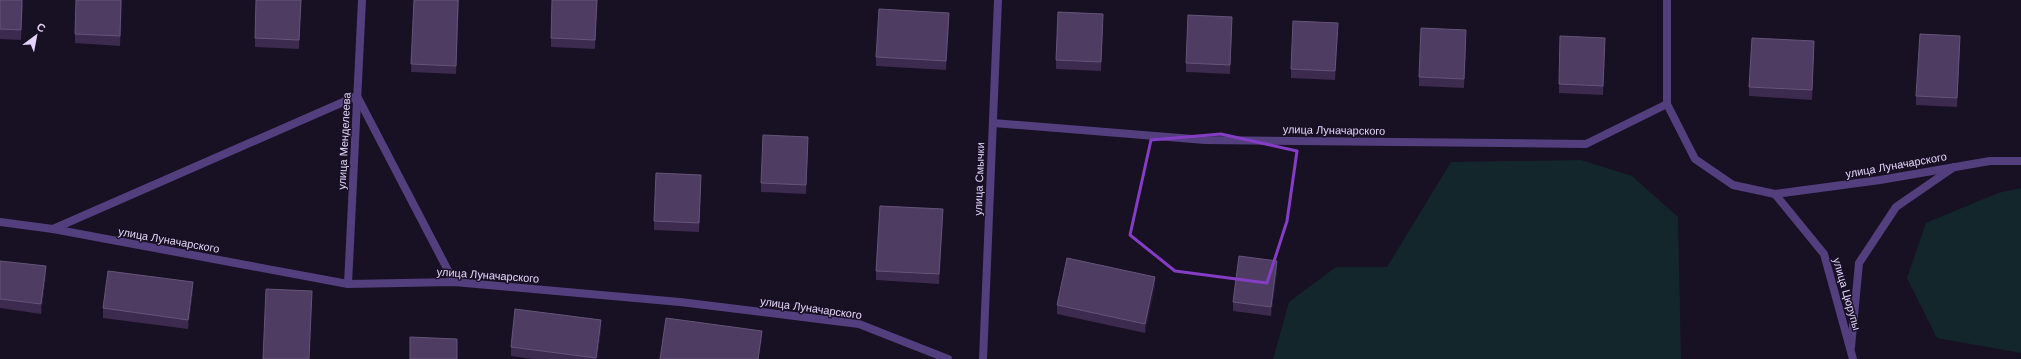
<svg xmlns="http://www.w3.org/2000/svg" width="2021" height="359" font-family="Helvetica,sans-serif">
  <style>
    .green { fill: #13262c }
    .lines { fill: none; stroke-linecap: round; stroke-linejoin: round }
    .service { stroke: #533e7e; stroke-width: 8 }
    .minor { stroke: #533e7e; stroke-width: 8 }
    .wall { fill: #3c2a4f }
    .shaded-wall { fill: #261836 }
    .building { fill: #4e3c62; stroke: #65547a }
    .marked { fill: none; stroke: #863dc5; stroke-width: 3; stroke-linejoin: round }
    .labels { text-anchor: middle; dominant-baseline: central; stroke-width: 3; stroke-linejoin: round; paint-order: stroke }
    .street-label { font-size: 11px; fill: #e4d4fc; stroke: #181023 }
  </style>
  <rect width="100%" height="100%" fill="#181023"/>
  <g class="green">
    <path d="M1581,160L1632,176L1678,217L1681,359H1273L1289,302L1336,267H1387L1451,162Z"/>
    <path d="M2021,188V353L1937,338L1907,278L1926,223L1998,193Z"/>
  </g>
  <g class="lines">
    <g class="service">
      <path d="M53,229L357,96L454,282"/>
      <path d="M1851,347L1859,263L1896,207L1954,167"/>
    </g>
    <g class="minor">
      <path d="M1667,0V104L1695,159L1733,185L1775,194L1824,254L1853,359"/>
      <path d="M993,123L1205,140L1586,144L1667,104"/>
      <path d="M1775,194L1880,180L1990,161H2021"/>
      <path d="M0,222L53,229L348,284L454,282L680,302L859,324L948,359"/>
      <path d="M348,284L362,0"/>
      <path d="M983,359L998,0"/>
    </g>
  </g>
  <g class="wall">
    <path d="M0,0H23L21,40L0,39Z"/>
    <path d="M122,0L120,46L75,43V34Z"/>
    <path d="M301,0L299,49L255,47V38Z"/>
    <path d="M414,0H459L456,74L411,72Z"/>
    <path d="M597,0L595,49L551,47V38Z"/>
    <path d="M949,22L946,70L876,66V57Z"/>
    <path d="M1103,23L1101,71L1056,69V60Z"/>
    <path d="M1232,26L1230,74L1186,72V63Z"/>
    <path d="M1338,32L1335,80L1291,78V69Z"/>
    <path d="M1466,40L1464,88L1419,86V77Z"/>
    <path d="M1960,46L1957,107L1916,105V96Z"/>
    <path d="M1605,48L1603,95L1559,93V84Z"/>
    <path d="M1814,50L1812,100L1749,96V87Z"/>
    <path d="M808,146L806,194L761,192V183Z"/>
    <path d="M701,184L699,232L654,230V221Z"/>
    <path d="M943,219L939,284L876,280V271Z"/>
    <path d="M0,261L46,276L41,314L0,308Z"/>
    <path d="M1277,271L1271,316L1233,311V302Z"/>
    <path d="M1155,286L1145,333L1057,314V305Z"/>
    <path d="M193,291L188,329L103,318V308Z"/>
    <path d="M601,330L597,359H533L511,356V347Z"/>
  </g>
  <g class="shaded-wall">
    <path d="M22,0H23L21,40V30Z"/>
    <path d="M121,0H122L120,46V36Z"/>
    <path d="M949,13V22L946,70V61Z"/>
    <path d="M1103,14V23L1101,71V62Z"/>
    <path d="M1338,23V32L1335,80V71Z"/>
    <path d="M1466,30V40L1464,88V79Z"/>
    <path d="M1960,36V46L1957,107V98Z"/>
    <path d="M1605,38V48L1603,95V86Z"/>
    <path d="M1814,41V50L1812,100V90Z"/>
    <path d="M808,137V146L806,194V185Z"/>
    <path d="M701,175V184L699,232V223Z"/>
    <path d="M943,209V219L939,284V274Z"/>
    <path d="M1277,261V271L1271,316V307Z"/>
    <path d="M46,266V276L41,314V304Z"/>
    <path d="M1155,277V286L1145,333V324Z"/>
    <path d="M193,282V291L188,329V320Z"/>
    <path d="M601,320V330L597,359H596Z"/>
    <path d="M762,331V341L759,359H758Z"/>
  </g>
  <g class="building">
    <path d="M0,0H22L21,30L0,29Z"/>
    <path d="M76,0H121L120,36L75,34Z"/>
    <path d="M256,0H301L299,40L255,38Z"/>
    <path d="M414,0H458L456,66L411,64Z"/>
    <path d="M552,0H597L595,40L551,38Z"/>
    <path d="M879,9L949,13L946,61L876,57Z"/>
    <path d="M1058,12L1103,14L1101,62L1056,60Z"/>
    <path d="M1188,15L1232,17L1230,65L1186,63Z"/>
    <path d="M1293,21L1338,23L1335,71L1291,69Z"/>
    <path d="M1421,28L1466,30L1464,79L1419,77Z"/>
    <path d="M1920,34L1960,36L1957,98L1916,96Z"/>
    <path d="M1560,36L1605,38L1603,86L1559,84Z"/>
    <path d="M1752,38L1814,41L1812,90L1749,87Z"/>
    <path d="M763,135L808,137L806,185L761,183Z"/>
    <path d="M656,173L701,175L699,223L654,221Z"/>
    <path d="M880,206L943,209L939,274L876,271Z"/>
    <path d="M1239,256L1277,261L1271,307L1233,302Z"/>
    <path d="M1067,258L1155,277L1145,324L1057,305Z"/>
    <path d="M0,261L46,266L41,304L0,299Z"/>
    <path d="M108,271L193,282L188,320L103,308Z"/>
    <path d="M266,289L312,291L309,359H263Z"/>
    <path d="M515,309L601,320L596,358L511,347Z"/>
    <path d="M666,318L762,331L758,359H660Z"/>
    <path d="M410,337L457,339V359H410Z"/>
  </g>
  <path class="marked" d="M1221,134L1297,151L1287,221L1267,283L1175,271L1130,235L1151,140Z"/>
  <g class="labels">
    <g class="street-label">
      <text transform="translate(1334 130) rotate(1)">улица Луначарского</text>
      <text transform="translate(344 141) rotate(-87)">улица Менделеева</text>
      <text transform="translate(1896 165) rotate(-10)">улица Луначарского</text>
      <text transform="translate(979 179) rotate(-88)">улица Смычки</text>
      <text transform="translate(169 240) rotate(10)">улица Луначарского</text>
      <text transform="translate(488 275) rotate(4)">улица Луначарского</text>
      <text transform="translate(1847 294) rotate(74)">улица Цюрупы</text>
      <text transform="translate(811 308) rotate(8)">улица Луначарского</text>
    </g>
  </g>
  <g transform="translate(36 36) rotate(32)" stroke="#181023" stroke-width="3" paint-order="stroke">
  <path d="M0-3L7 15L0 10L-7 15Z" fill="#e4d4fc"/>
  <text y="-6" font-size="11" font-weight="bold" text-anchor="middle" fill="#e4d4fc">С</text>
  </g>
</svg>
